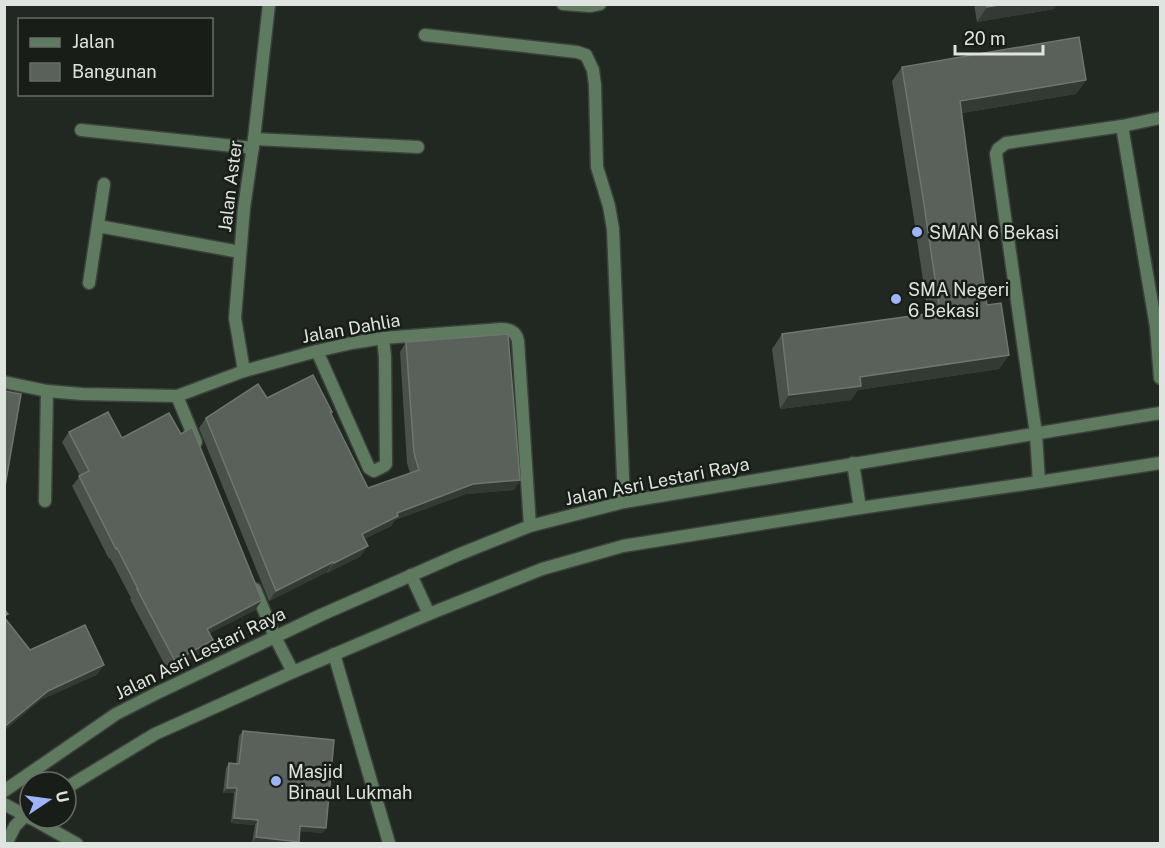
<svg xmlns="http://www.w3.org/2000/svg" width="1165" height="848" font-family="'Public Sans',sans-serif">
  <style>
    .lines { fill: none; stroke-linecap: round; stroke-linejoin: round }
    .lane-casing { stroke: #3c413c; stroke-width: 15 }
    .street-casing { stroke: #3c413c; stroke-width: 15 }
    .lane { stroke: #5e7b5f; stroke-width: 12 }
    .street { stroke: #5e7b5f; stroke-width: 12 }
    .wall { fill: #4a504a }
    .shaded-wall { fill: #333933 }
    .building { fill: #5a605a; stroke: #6f756f; stroke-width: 1.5 }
    .poi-dot { fill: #9db4fd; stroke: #181d18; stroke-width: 2 }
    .labels { text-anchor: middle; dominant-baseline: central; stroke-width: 5; stroke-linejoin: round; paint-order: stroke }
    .street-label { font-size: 18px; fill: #e0e4e0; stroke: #181d18 }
    .poi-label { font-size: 18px; fill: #e0e4e0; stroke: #181d18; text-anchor: start }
  </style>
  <rect width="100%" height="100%" fill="#212721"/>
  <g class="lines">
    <g class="lane-casing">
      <path id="lane" d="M563,4L590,6L600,4"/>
    </g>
    <g class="street-casing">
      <g id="street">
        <path d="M425,35L577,52L586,55L593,70L595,85L597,167L609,206L613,229L624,502"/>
        <path d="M1122,126L1156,327L1160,378"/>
        <path d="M81,130L253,148"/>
        <path d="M254,139L418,147"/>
        <path d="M98,226L240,252"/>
        <path d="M89,283L104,184"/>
        <path d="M317,351L369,468L374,471L384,466L386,464L385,357L383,338"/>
        <path d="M244,371L235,318L244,208L254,139L269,4"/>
        <path d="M4,382L47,391L82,394L177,396L244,371L317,351L352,343L383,338L501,329C510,329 516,331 518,341L530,526"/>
        <path d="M177,396L196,442"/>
        <path d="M853,463L860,508"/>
        <path d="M1039,482L1036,434L996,154L998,149L1006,143L1122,126L1160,118"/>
        <path d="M45,501L47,391"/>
        <path d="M411,575L429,614"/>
        <path d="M255,589L275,637L293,672"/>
        <path d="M334,654L389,843"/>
        <path d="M66,788L155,734L293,672L429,614L542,569L623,546L860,508L1039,482L1160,463"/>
        <path d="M4,791L116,714L157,693L321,615L460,554L530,526L624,502L1160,413"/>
        <path d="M4,804L30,818"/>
        <path d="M31,818L77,844"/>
        <path d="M6,844L15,826L30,811"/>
      </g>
    </g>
    <use href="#lane" class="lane"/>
    <use href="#street" class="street"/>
  </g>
  <g class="wall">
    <path d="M974,4H1057L1054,9L977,22Z"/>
    <path d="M902,67L1086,80L1076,94L962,113L987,305L1009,355L999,369L858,390L851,400L780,409L772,349L782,334L928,314L913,213L892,81Z"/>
    <path d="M406,342L520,480L514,490L466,494L395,520L391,526L364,539L361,556L327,573V572L269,601L199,428L206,418L267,398L332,412L331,413L368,488L410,473L407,463L400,352Z"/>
    <path d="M69,432L122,438L262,600L255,610L210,633L213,640L206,650L168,671L130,599L131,598L110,558L109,559L72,486L80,476L62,442Z"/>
    <path d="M243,731L326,828L322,833L300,831L299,842L297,843H252L255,825L231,823L234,793H223L226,768L229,763H236L239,736Z"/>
  </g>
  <g class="shaded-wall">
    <path d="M1005,4H1057L1054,9L977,22L987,7Z"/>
    <path d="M1086,80L1076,94L950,115L960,101Z"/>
    <path d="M1009,355L999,369L858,390L851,400L780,409L789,395L860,377Z"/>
    <path d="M520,480L514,490L466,494L395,520L391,526L355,543L362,534L397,513L473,484Z"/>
    <path d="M368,546L361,556L327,573L334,563Z"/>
    <path d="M333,562L327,572L269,601L276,591Z"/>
    <path d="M262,600L255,610L200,638L207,629Z"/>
    <path d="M213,640L206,650L168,671L175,661Z"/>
    <path d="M104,665L97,675L41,700L4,731V727L48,691Z"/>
    <path d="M227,788H237L234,793H223Z"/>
    <path d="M234,818L258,820L255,825L231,823Z"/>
    <path d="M300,826L326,828L322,833L297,831Z"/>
    <path d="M256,837L299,842L297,843H252Z"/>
  </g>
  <g class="building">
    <path d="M986,4H1005L987,7Z"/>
    <path d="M1079,37L1086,80L960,101L987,305L1001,303L1009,355L860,377L861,386L789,395L782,334L940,312L923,198L902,67Z"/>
    <path d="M508,334L520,480L473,484L397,513L398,516L362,534L368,546L334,563L333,562L276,591L206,418L258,384L267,398L313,375L332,412H330L368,488L419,470L414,453L406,342Z"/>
    <path d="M4,391L21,394L4,492Z"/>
    <path d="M108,412L122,438L169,413L181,434L192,427L262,600L207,629L213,640L175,661L137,589H138L117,548L116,549L79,476L89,471L69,432Z"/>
    <path d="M4,609L8,614L4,616Z"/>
    <path d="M4,617L30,650L85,625L104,665L48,691L4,727Z"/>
    <path d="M243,731L334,740L326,828L300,826L299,842L256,837L258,820L234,818L237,788H227L229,763L239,764Z"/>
  </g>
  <g class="poi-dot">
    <circle cx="917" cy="232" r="6"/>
    <circle cx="896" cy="299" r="6"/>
    <circle cx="276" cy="781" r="6"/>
  </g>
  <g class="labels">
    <g class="street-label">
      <text transform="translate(230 186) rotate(-83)">Jalan Aster</text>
      <text transform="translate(351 328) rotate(-10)">Jalan Dahlia</text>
      <text transform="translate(657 481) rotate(-11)">Jalan Asri Lestari Raya</text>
      <text transform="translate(200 653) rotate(-26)">Jalan Asri Lestari Raya</text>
    </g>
    <g class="poi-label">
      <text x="929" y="232">SMAN 6 Bekasi</text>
      <text x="908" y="289">SMA Negeri<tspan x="908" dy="21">6 Bekasi</tspan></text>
      <text x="288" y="771">Masjid<tspan x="288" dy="21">Binaul Lukmah</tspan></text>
    </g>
  </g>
  <rect width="1165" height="848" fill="none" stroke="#e0e4e0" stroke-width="12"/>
  <rect x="18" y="18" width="195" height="78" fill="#181d18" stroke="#686d68" stroke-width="1.5"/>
  <rect x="30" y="38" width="30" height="9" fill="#5e7b5f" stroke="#686d68" stroke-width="1.5"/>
  <text x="72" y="48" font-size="18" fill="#e0e4e0">Jalan</text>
  <rect x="30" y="63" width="30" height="18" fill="#5a605a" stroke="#686d68" stroke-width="1.5"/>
  <text x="72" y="78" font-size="18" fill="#e0e4e0">Bangunan</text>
  <g transform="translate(48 800) rotate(77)"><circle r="28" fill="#181d18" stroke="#686d68" stroke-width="1.5"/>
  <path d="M0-4.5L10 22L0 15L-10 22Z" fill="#9db4fd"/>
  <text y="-9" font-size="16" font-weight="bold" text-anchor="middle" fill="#e0e4e0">U</text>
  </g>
  <path d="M955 45v9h88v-9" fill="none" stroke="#e0e4e0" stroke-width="3"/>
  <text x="964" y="45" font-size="18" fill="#e0e4e0" stroke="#181d18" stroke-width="4.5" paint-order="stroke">20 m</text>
</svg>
